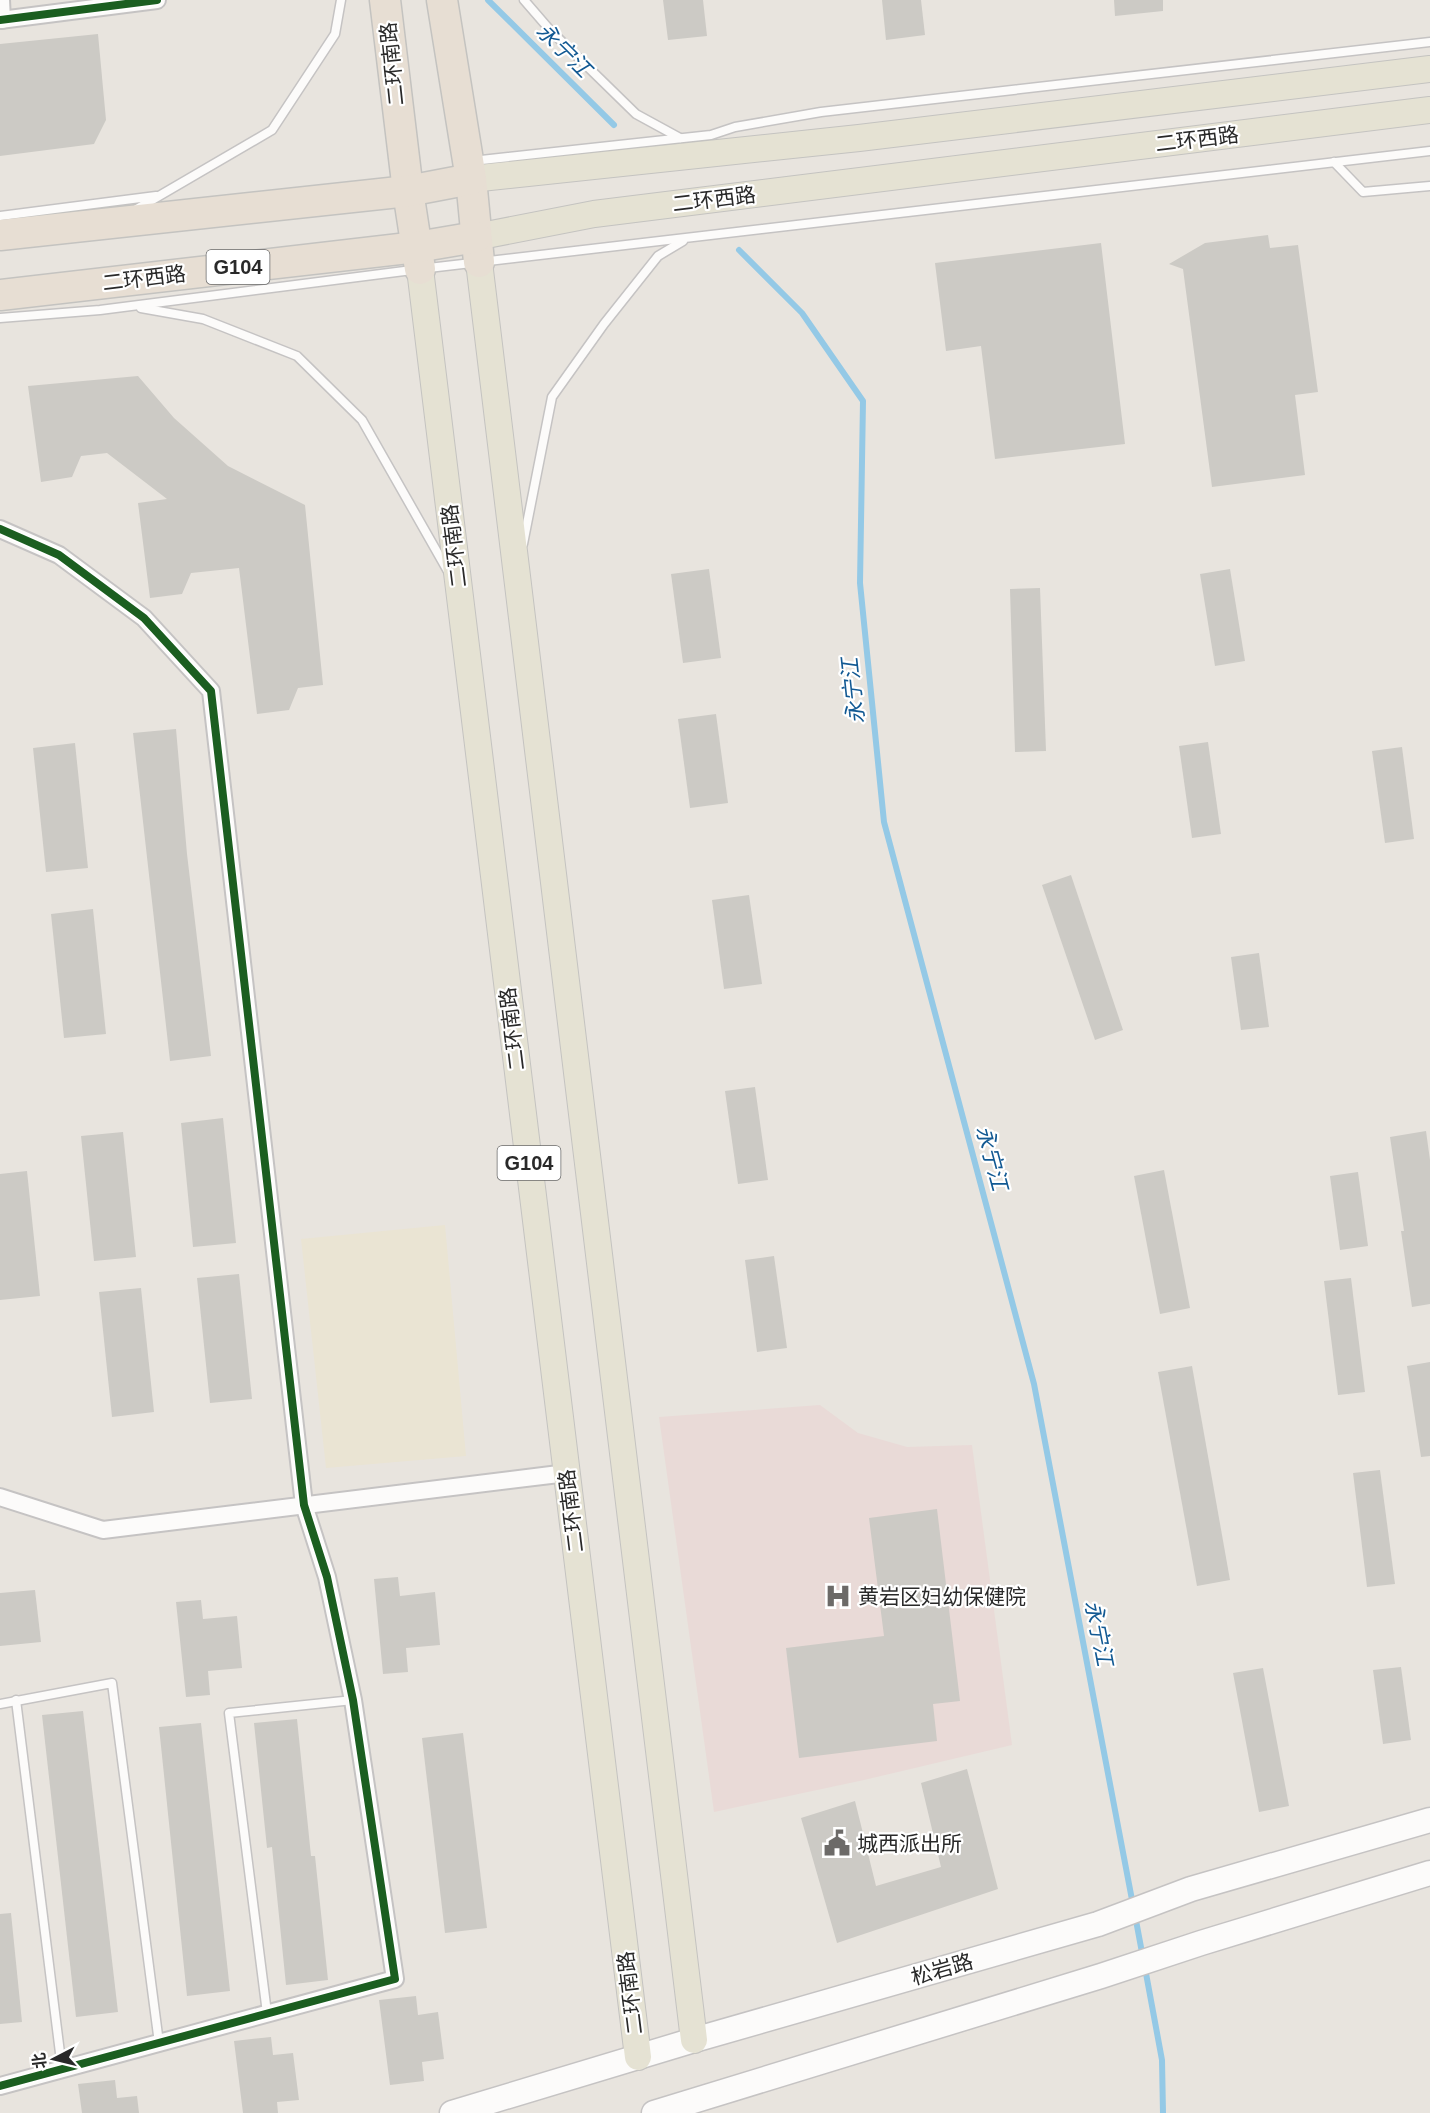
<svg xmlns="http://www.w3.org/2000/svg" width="1430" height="2113" font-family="Arial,'Noto Sans SC',sans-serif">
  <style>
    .education { fill: #eae4d3 }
    .medical { fill: #e9dad7 }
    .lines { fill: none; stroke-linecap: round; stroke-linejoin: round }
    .stream { stroke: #94c9e6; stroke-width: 6 }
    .building { fill: #cccac5 }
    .lane-casing { stroke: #c5c3c3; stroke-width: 11 }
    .street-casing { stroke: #c5c3c3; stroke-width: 20 }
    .secondary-casing { stroke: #c5c3c3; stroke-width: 27 }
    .primary-casing { stroke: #c4c3c0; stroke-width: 28 }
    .highway-casing { stroke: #c4c3c0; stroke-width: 33 }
    .lane { stroke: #fcfbfa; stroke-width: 8 }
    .street { stroke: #fcfbfa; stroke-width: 16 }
    .secondary { stroke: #fcfbfa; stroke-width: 24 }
    .primary { stroke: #e5e2d3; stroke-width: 26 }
    .highway { stroke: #e7ded3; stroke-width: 30 }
    .cycleway-casing { stroke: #fff; stroke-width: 11 }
    .cycleway { stroke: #1b5e20; stroke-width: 8 }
    .labels { text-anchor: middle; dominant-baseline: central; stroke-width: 4.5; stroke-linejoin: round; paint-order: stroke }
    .shield { fill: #fff; stroke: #696969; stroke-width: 1.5 }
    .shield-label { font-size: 20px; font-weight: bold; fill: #292929 }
    .street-label { font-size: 21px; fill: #292929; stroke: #fff }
    .poi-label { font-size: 21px; fill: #292929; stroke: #fff; text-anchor: start }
    .water-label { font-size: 22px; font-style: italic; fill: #125993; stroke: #fff }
  </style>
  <rect width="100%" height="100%" fill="#e8e4de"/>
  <path class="education" d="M445,1225L466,1456L326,1468L301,1239Z"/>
  <path class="medical" d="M820,1405L858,1433L907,1447L972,1445L1012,1745L864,1780L714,1812L659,1417Z"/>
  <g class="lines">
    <g class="stream">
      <path d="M488,0L614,125"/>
      <path d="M739,250L802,313L863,401L860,583L884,822L1034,1384L1133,1905"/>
      <path d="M1135,1915L1143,1958"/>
      <path d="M1145,1968L1162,2060L1163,2113"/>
    </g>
  </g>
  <g class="building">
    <path d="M663,0H703L707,36L668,40Z"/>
    <path d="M882,0H921L925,35L886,40Z"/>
    <path d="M1114,0H1163V11L1115,16Z"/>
    <path d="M98,34L106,120L94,144L0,156V44Z"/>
    <path d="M1268,235L1270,248L1298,245L1318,392L1295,395L1305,475L1212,487L1183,269L1169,264L1205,243Z"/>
    <path d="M1101,243L1125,444L995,459L981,346L946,351L935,263Z"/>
    <path d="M138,376L174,418L228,466L305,505L323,685L298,688L289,710L257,714L239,568L191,573L182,594L150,598L138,503L167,499L107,453L81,456L72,477L41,482L28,386Z"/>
    <path d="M709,569L721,658L683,663L671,574Z"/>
    <path d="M1230,569L1245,661L1215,666L1200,574Z"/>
    <path d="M1040,588L1046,751L1015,752L1010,589Z"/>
    <path d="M716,714L728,803L690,808L678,719Z"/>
    <path d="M176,729L187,854L211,1056L170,1061L133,733Z"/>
    <path d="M1208,742L1221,834L1192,838L1179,746Z"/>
    <path d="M75,743L88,868L46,872L33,748Z"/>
    <path d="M1402,747L1414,839L1385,843L1372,751Z"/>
    <path d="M1071,875L1123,1030L1095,1040L1042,885Z"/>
    <path d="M749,895L762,984L724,989L712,900Z"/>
    <path d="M93,909L106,1034L64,1038L51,914Z"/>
    <path d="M1259,953L1269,1027L1241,1030L1231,957Z"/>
    <path d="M755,1087L768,1180L738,1184L725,1091Z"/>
    <path d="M223,1118L236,1243L193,1247L181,1123Z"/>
    <path d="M1426,1131L1430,1160V1304L1412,1307L1401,1231H1404L1390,1137Z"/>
    <path d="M123,1132L136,1257L94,1261L81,1136Z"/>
    <path d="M1164,1170L1190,1308L1160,1314L1134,1176Z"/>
    <path d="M27,1171L40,1296L0,1300V1174Z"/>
    <path d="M1358,1172L1368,1246L1340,1250L1330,1176Z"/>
    <path d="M774,1256L787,1348L757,1352L745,1260Z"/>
    <path d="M239,1274L252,1399L210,1403L197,1278Z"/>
    <path d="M1351,1278L1365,1392L1338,1395L1324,1281Z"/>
    <path d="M141,1288L154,1412L112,1417L99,1292Z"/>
    <path d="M1430,1362V1456L1421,1457L1407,1366Z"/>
    <path d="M1192,1366L1230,1580L1197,1586L1158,1372Z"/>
    <path d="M1380,1470L1395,1584L1367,1587L1353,1473Z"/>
    <path d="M937,1509L960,1701L933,1704L937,1741L799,1758L786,1648L884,1636L869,1518Z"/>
    <path d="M398,1577L400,1596L435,1592L440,1645L406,1648L408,1672L383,1674L374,1579Z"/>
    <path d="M35,1590L41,1642L0,1646V1593Z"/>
    <path d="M201,1600L203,1619L237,1616L242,1668L208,1671L210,1695L186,1697L176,1602Z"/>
    <path d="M1401,1667L1411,1740L1383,1744L1373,1670Z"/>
    <path d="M1263,1668L1289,1806L1259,1812L1233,1673Z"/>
    <path d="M83,1711L118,2012L76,2017L42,1715Z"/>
    <path d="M297,1719L311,1856H315L328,1980L286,1985L272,1847L267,1848L254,1723Z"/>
    <path d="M201,1723L230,1991L187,1996L159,1727Z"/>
    <path d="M463,1733L487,1928L445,1933L422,1738Z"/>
    <path d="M967,1769L998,1889L837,1943L801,1818L855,1801L876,1886L941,1867L921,1783Z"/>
    <path d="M11,1913L22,2022L0,2024V1914Z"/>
    <path d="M416,1996L418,2015L438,2012L444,2059L422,2062L424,2081L390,2085L379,2000Z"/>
    <path d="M271,2037L273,2055L293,2053L299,2100L277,2102L278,2113H243L234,2041Z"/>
    <path d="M115,2080L117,2098L137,2096L139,2113H82L78,2084Z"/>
  </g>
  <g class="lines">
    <g class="lane-casing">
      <g id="lane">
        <path d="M524,0L550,30L636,114L680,138"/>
        <path d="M472,161L711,135L735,127L821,112L1430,42"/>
        <path d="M1334,162L1363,192L1430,186"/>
        <path d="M135,210L272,130L335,34L341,0"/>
        <path d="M0,216L156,196"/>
        <path d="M141,308L203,319L297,356L362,420L449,573"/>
        <path d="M0,318L100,310L420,269L1430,151"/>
        <path d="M523,544L552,397L604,324L658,256L683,241"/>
        <path d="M16,1700L62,2069"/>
        <path d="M0,1704L112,1683L159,2043"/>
        <path d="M267,2013L229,1713L353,1700"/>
      </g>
    </g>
    <g class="street-casing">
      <g id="street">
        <path d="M1,0L2,20"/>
        <path d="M0,20L157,0"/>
        <path d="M0,529L59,555L144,618L211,691L304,1505L327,1577L353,1700L395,1979L0,2086"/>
        <path d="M0,1497L103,1530L567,1473"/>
      </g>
    </g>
    <g class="secondary-casing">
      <g id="secondary">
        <path d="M452,2113L694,2040L1098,1924L1191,1889L1430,1820"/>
        <path d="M654,2113L1101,1976L1201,1943L1430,1873"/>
      </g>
    </g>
    <g class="primary-casing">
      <g id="primary">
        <path d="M471,179L859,138L1430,69"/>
        <path d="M476,237L594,214L1430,110"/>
        <path d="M479,262L694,2040"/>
        <path d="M420,269L638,2057"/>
      </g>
    </g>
    <g class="highway-casing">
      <g id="highway">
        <path d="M385,0L408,191L420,269"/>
        <path d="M442,0L471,179L479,262"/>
        <path d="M0,235L408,191L471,179"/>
        <path d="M0,295L417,247L476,237"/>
      </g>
    </g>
    <use href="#lane" class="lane"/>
    <use href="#street" class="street"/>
    <use href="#secondary" class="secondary"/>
    <use href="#primary" class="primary"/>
    <use href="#highway" class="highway"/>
    <g class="cycleway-casing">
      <g id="cycleway">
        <path d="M0,20L157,0"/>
        <path d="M0,529L59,555L144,618L211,691L304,1505L327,1577L353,1700L395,1979L0,2086"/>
      </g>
    </g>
    <use href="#cycleway" class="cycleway"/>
  </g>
  <defs>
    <g id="hospital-bare" transform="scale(2.07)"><path d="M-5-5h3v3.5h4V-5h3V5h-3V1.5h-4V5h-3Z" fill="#6c6a68" stroke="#fff" stroke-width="2.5" paint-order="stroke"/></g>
    <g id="civic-bare" transform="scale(2.07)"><path d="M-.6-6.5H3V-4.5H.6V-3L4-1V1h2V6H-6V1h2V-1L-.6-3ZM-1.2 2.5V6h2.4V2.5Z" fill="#6c6a68" stroke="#fff" stroke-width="2.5" paint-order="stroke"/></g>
  </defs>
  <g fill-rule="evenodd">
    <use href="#hospital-bare" x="838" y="1596"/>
    <use href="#civic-bare" x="837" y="1843"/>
  </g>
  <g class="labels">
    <g class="shield">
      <rect x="206.5" y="250" width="63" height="34" rx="4.5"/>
      <rect x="497.5" y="1146" width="63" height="34" rx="4.5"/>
    </g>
    <g class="shield-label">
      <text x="238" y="267">G104</text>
      <text x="529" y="1163">G104</text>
    </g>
    <g class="street-label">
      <text transform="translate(392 64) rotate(-96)">二环南路</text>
      <text transform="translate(1197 139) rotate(-7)">二环西路</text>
      <text transform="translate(714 199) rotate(-7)">二环西路</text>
      <text transform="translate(144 278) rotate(-7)">二环西路</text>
      <text transform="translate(454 546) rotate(-97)">二环南路</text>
      <text transform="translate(512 1029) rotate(-97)">二环南路</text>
      <text transform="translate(571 1511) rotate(-97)">二环南路</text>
      <text transform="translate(942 1969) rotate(-16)">松岩路</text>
      <text transform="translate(630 1993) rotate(-97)">二环南路</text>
    </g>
    <g class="poi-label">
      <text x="858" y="1596">黄岩区妇幼保健院</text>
      <text x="857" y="1843">城西派出所</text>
    </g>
    <g class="water-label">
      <text transform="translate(564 50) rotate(45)">永宁江</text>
      <text transform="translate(853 691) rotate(-96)">永宁江</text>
      <text transform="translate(992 1158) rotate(75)">永宁江</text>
      <text transform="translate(1099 1633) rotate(79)">永宁江</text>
    </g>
  </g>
  <g transform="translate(54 2059) rotate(263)" stroke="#ffffff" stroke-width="4.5" paint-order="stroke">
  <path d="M0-4.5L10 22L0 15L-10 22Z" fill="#292929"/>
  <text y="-9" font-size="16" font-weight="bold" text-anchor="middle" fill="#292929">北</text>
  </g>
</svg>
